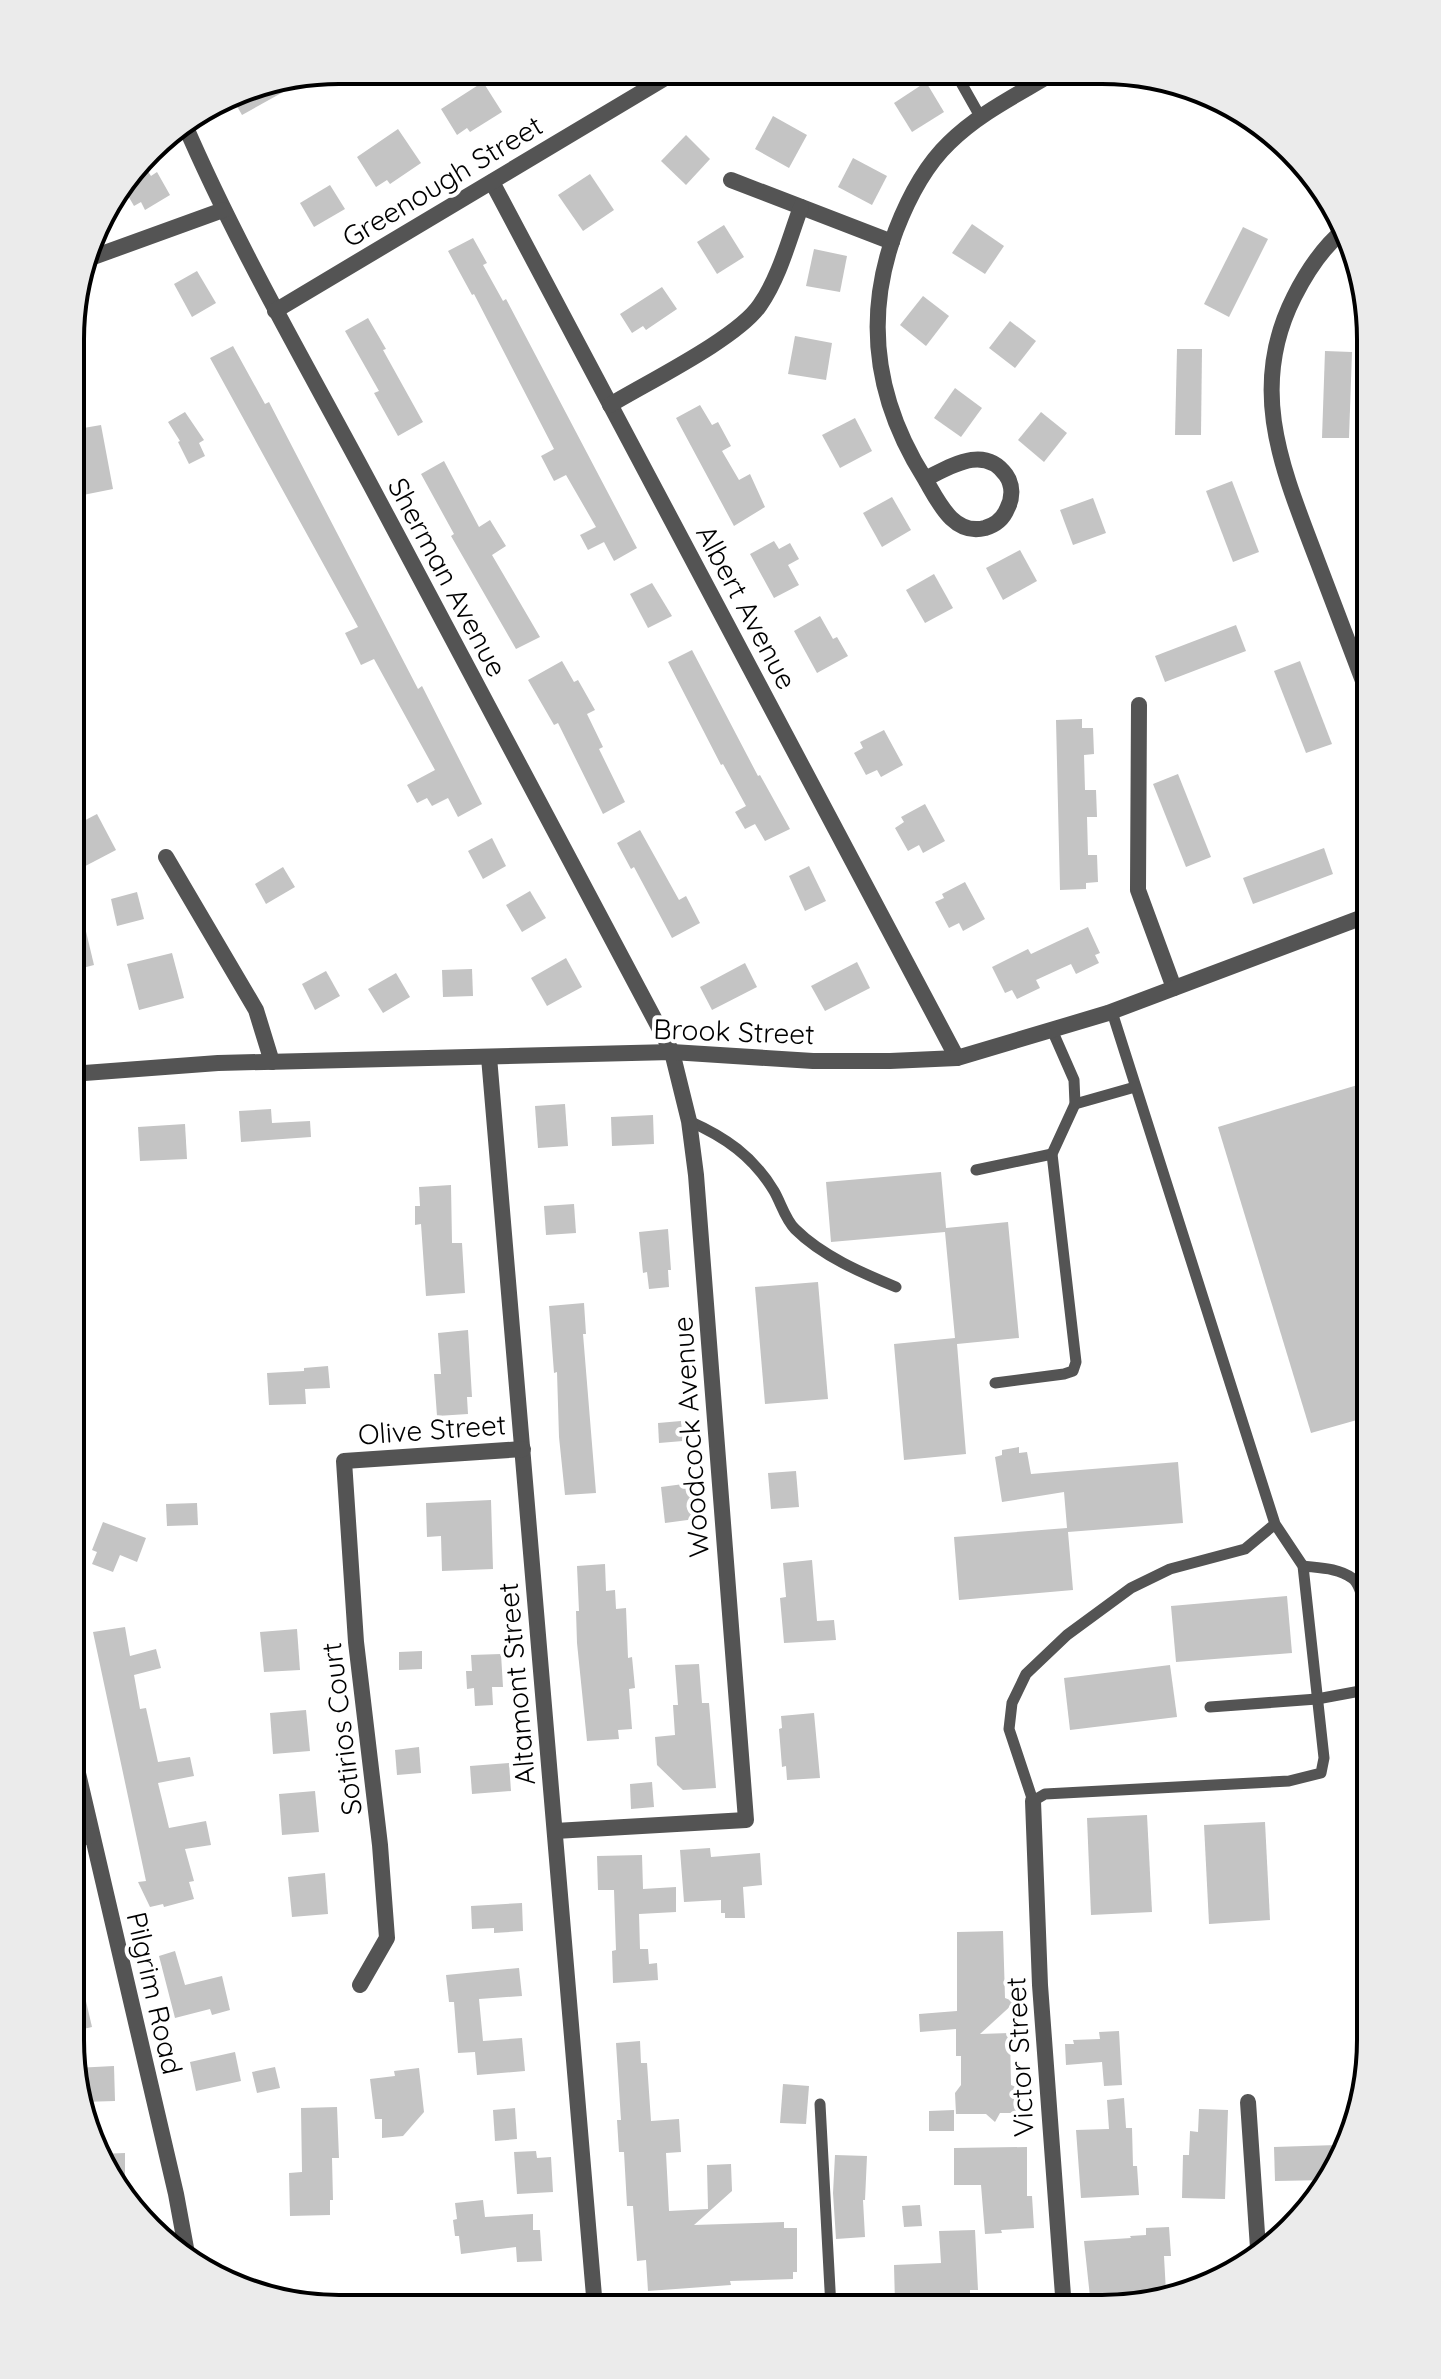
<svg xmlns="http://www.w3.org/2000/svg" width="1441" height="2379" font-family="Quicksand,sans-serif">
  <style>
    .building { fill: #c4c4c4 }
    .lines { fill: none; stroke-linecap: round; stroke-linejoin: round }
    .service { stroke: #545454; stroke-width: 11 }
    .minor { stroke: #545454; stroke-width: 16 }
    .secondary { stroke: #212121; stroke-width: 16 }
    .labels { text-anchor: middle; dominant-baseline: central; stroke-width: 8; stroke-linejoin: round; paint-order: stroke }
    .street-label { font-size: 28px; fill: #000; stroke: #fff }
    .rim { fill: none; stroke: #000; stroke-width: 4 }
  </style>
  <rect width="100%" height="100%" fill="#fff"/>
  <g class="building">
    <path d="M302,77L303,81L242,115L230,94L236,90Z"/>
    <path d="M483,82L502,112L470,132L467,128L457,135L441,109Z"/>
    <path d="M926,82L944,112L912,132L894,103Z"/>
    <path d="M773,116L807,135L789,168L755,149Z"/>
    <path d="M398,129L421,163L390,184L387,180L376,187L357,157Z"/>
    <path d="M686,135L710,159L686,185L661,161Z"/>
    <path d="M853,158L887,176L872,205L838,187Z"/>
    <path d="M142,162L151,176L157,172L170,195L145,210L141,202L134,206L123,187Z"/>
    <path d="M590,174L614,210L583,231L558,195Z"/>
    <path d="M330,185L345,209L314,227L300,203Z"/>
    <path d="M972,224L1004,246L985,274L952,253Z"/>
    <path d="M724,225L744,257L717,274L697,242Z"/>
    <path d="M1243,227L1268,239L1229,317L1204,304Z"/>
    <path d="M473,238L487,263L483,265L503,301L506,299L637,548L614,561L604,542L588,550L580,535L596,527L566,475L554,481L541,456L554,449L474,294L472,295L448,251Z"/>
    <path d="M814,249L847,256L840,292L806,286Z"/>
    <path d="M197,271L216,303L192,317L174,284Z"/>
    <path d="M662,287L677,309L646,330L643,326L632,333L620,314Z"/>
    <path d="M923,296L949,316L926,346L900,325Z"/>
    <path d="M368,318L386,349L383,350L423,422L398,436L374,393L379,391L345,331Z"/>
    <path d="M1010,321L1036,341L1015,368L989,348Z"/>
    <path d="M795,336L832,343L826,380L788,374Z"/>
    <path d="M233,346L265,404L269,402L418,689L422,686L482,804L458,817L448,798L432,806L427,798L417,803L407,785L435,770L374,659L361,665L345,633L358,627L210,358Z"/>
    <path d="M1177,349H1202L1201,435H1175Z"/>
    <path d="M1325,351L1352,352L1349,438H1322Z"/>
    <path d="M955,388L982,408L961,437L934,418Z"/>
    <path d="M700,405L712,425L718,422L731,446L722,451L739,480L750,474L765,507L734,526L676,418Z"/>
    <path d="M185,412L204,440L199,443L205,456L189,464L178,442L180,441L168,422Z"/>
    <path d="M1041,412L1067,433L1044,462L1018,440Z"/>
    <path d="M855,418L872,451L840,468L822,435Z"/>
    <path d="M101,425L113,489L83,495L80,478L77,479L72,456V430Z"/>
    <path d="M444,461L479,527L490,520L506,546L492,555L540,637L516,649L451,536L454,534L421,474Z"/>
    <path d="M1232,481L1259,552L1233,562L1206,491Z"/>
    <path d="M892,497L911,530L882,547L863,513Z"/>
    <path d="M1093,498L1106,533L1073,545L1060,510Z"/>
    <path d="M774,541L779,549L790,543L799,559L788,565L799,585L774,598L750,554Z"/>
    <path d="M1020,550L1037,581L1003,600L986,568Z"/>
    <path d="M934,574L953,608L925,623L906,590Z"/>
    <path d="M652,583L672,616L648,628L630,594Z"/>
    <path d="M820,616L833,639L837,637L848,656L817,673L794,631Z"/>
    <path d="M1236,625L1246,651L1165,682L1155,656Z"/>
    <path d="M692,650L758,776L760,775L790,829L765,841L755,824L745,829L735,812L746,806L723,764L721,765L668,662Z"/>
    <path d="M562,661L574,682L578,680L595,710L587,714L603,747L599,749L625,802L603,814L558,723L554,725L528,680Z"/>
    <path d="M1300,661L1332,744L1306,753L1274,671Z"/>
    <path d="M1082,719V728H1093L1094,754L1084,755L1085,790H1096L1097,817H1087L1088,855H1097L1098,882L1086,883V889L1060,890L1056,720Z"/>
    <path d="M884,730L903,765L881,777L877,770L866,775L854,753L863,748L860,742Z"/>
    <path d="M1178,774L1211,857L1186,867L1153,784Z"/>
    <path d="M925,804L945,841L923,853L919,845L908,851L895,828L904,822L901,817Z"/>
    <path d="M97,814L116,850L72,873V827Z"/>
    <path d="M640,830L679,900L686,896L700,923L672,938L634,867L631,869L617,843Z"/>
    <path d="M492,838L506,866L483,879L468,851Z"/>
    <path d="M1324,848L1333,874L1253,904L1243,878Z"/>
    <path d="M809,866L826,901L805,911L789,876Z"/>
    <path d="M283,867L295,887L266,904L255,884Z"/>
    <path d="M965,882L985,919L963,931L959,923L949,928L935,902L944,898L942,894Z"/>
    <path d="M530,891L546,918L522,932L506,905Z"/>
    <path d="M137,892L144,919L117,926L111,899Z"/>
    <path d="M78,898L94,965L71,971V899Z"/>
    <path d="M1088,927L1100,953L1095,955L1099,963L1076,974L1071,964L1036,980L1040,988L1017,999L1012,990L1005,993L992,967L1028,949L1031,954Z"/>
    <path d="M172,953L184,998L139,1010L127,964Z"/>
    <path d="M566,958L582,987L547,1006L531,978Z"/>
    <path d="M857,962L870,988L825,1011L811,986Z"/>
    <path d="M745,963L757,987L712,1010L700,987Z"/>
    <path d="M472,969L473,996L443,997L442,970Z"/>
    <path d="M326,971L340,996L315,1010L302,984Z"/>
    <path d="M396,973L410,997L383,1013L368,989Z"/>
    <path d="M1371,1081V1416L1311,1433L1218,1127Z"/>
    <path d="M565,1104L568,1146L538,1148L535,1106Z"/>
    <path d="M271,1109L272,1123L310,1121L311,1137L241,1142L239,1111Z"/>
    <path d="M653,1115L654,1144L612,1146L611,1117Z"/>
    <path d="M185,1124L187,1159L140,1161L138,1127Z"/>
    <path d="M941,1172L946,1228L1008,1222L1019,1338L957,1344L966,1454L904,1460L894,1344L955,1338L945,1232L831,1242L826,1182Z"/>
    <path d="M451,1185L452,1243H462L465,1293L426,1296L421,1224L415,1225V1206H420L419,1187Z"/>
    <path d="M574,1204L576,1233L546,1235L544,1206Z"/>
    <path d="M668,1229L671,1270H668L669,1287L649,1289L647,1272L643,1273L639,1232Z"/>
    <path d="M818,1282L828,1399L765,1404L755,1287Z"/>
    <path d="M584,1303L586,1334H583L596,1493L565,1495L559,1437L557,1372L554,1373L549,1306Z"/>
    <path d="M468,1330L472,1397H467L468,1414L437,1416L434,1374H441L438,1333Z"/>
    <path d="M328,1366L330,1388L305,1389L306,1404L269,1405L267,1373L304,1371V1368Z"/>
    <path d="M681,1421L683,1441L659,1443L658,1423Z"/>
    <path d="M1019,1447V1453L1027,1452L1031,1474L1178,1462L1183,1523L1068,1532L1073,1590L959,1600L954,1537L1067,1528L1064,1492L1002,1502L995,1457L1002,1455V1450Z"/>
    <path d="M796,1471L799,1507L771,1509L768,1473Z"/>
    <path d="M691,1483L695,1519L665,1523L661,1487Z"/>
    <path d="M491,1500L493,1569L442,1571L441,1536L427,1537L426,1503Z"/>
    <path d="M197,1503L198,1525L167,1526L166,1504Z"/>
    <path d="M103,1522L146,1538L137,1562L120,1555L113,1572L92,1564L97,1552L92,1550Z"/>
    <path d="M812,1560L817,1621L834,1620L836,1640L784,1643L780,1598L786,1597L783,1563Z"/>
    <path d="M605,1564L606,1591L615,1590L616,1609L626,1608L628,1658L632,1657L635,1688L629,1689L632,1729L618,1730L619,1739L587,1741L577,1643L576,1611H579L577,1566Z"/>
    <path d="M1287,1596L1292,1653L1176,1662L1171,1606Z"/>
    <path d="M125,1627L130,1656L156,1649L161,1668L134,1675L140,1709L146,1708L158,1762L190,1757L194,1776L158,1783L169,1828L206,1821L211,1845L185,1849L194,1881L189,1882L194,1899L164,1907L163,1904L150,1907L138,1882L146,1881L93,1632Z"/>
    <path d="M297,1629L300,1670L264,1672L260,1632Z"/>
    <path d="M422,1651V1669L399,1670V1652Z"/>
    <path d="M501,1654L503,1687H492L493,1705L475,1706L474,1688L467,1689L466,1671H472L471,1655Z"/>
    <path d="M699,1664L702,1703H709L716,1788L683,1790L657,1765L655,1737L675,1735L673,1705H678L675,1665Z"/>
    <path d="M1170,1665L1177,1717L1070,1730L1064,1678Z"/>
    <path d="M306,1710L310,1751L273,1754L270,1713Z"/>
    <path d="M814,1713L820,1778L787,1780L786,1766L782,1767L779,1729L782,1728L781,1716Z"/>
    <path d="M419,1747L421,1773L397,1775L395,1750Z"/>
    <path d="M509,1763L511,1791L472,1794L470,1766Z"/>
    <path d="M652,1782L654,1807L631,1809L630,1784Z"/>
    <path d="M315,1791L319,1832L282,1835L279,1794Z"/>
    <path d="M1147,1815L1152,1912L1091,1915L1087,1818Z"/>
    <path d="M1265,1822L1270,1920L1209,1924L1204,1825Z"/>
    <path d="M710,1848L711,1857L760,1853L762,1885L743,1887L745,1918H725V1913H721V1900L684,1902L680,1850Z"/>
    <path d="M642,1855L643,1889L676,1887V1912L639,1914L640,1949H648L649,1964L657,1963L658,1980L613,1983L612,1951L616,1950L614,1890H598L597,1856Z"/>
    <path d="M325,1873L328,1914L292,1917L288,1877Z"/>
    <path d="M522,1903L523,1931L494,1933V1928L472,1929L471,1906Z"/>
    <path d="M1003,1931L1005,1998L1015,2002L980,2034L1010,2033L1011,2085L1016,2087L1017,2113H1000L995,2122L986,2114H956L955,2093L961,2085V2056H956V2029L920,2032L919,2014L957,2011V1932Z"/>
    <path d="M175,1951L185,1985L222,1976L230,2010L212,2015L210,2009L175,2018L159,1956Z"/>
    <path d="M519,1968L522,1996L479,1999L483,2041L522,2038L525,2071L477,2075L475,2052L458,2053L454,2002H449L446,1975Z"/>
    <path d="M85,1997L92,2027L70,2032V2000Z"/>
    <path d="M1119,2031L1122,2085L1104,2086L1102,2062L1066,2065L1065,2044H1074L1073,2040L1100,2039L1099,2032Z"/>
    <path d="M640,2041L641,2063H647L651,2121L679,2119L681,2152L666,2153L669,2211L708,2209L707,2165L731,2164L732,2191L694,2225L784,2222V2228H797V2272H793V2279L730,2281L731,2285L648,2291L646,2260L637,2261L633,2206H627L624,2152H619L617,2120H621L616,2043Z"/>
    <path d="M235,2052L241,2081L196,2091L190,2062Z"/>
    <path d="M114,2066L115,2101L82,2102L75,2068Z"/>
    <path d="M275,2067L280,2088L257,2093L252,2072Z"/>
    <path d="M419,2068L424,2112L403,2136L382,2138V2119H375L370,2079L395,2076L394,2071Z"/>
    <path d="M783,2084L809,2086L806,2124L780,2123Z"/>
    <path d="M1124,2098L1126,2128H1132L1133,2166H1137L1139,2195L1081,2198L1076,2130L1109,2129L1107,2100Z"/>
    <path d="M337,2107L339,2158H332L333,2200H330V2215L290,2216L289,2173L302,2172L301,2108Z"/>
    <path d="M515,2108L517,2139L495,2141L493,2110Z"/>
    <path d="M1199,2109L1228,2110L1225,2199L1182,2198L1183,2155H1189L1190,2131L1198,2132Z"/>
    <path d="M954,2110V2131H929V2111Z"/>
    <path d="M1337,2145V2163L1328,2180L1275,2181L1274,2147Z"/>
    <path d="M1027,2147V2196H1032L1034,2228L1001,2230L1002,2233L985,2234L981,2185H954V2148Z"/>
    <path d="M536,2151L537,2158L551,2157L553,2192L517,2194L514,2152Z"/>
    <path d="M125,2153V2188L99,2154Z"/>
    <path d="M835,2155L867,2156L865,2200H863L865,2237L836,2239L833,2193Z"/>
    <path d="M483,2200L485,2217L533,2214V2230H540L542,2261L517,2262L516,2247L461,2254L459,2236H455L453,2220L457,2219L455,2203Z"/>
    <path d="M920,2205L922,2226L904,2227L902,2206Z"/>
    <path d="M1169,2227L1171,2256H1164L1166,2292L1152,2293V2299L1109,2301L1108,2295L1090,2297L1084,2241L1131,2238L1130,2236L1146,2235V2228Z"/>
    <path d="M975,2230L978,2290H970V2294H960V2300L895,2303L894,2265L941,2263L939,2231Z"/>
  </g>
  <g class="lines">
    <g class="service">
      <path d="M955,72L981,118"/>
      <path d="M1112,1012L1275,1524L1245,1549L1170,1569L1131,1588L1067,1635L1026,1674L1012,1703L1009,1729L1033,1801L1045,1794L1289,1781L1321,1773L1324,1758L1303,1566L1275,1524"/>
      <path d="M1075,1104L1135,1087"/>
      <path d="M689,1121C725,1137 753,1156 774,1191C781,1203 785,1219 795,1229C822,1256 862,1273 896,1287"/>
      <path d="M976,1170L1052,1154"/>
      <path d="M995,1383L1064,1374L1073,1371L1076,1362L1052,1154L1075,1104L1074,1080L1052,1030"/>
      <path d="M1303,1566C1320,1568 1338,1568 1352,1578C1368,1589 1368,1650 1371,1670"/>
      <path d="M1210,1707L1317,1699L1371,1689"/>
      <path d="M820,2104L831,2308"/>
    </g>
    <g class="minor">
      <path d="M184,123C238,248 306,364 370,484C471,673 570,863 672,1052L689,1121L696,1175L746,1820L555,1831"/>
      <path d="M731,180L892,242"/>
      <path d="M492,182L957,1058"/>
      <path d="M1345,229C1323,247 1307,271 1294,297C1247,390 1283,470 1317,560C1335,607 1353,655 1371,702"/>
      <path d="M85,260L223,210"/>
      <path d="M275,311L677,71"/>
      <path d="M610,405C648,382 738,338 760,305C780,276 789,239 801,207"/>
      <path d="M925,479C950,467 984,444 1006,475C1013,485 1013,498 1007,509C1003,519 995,525 985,528C953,536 938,501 925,479C875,400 863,318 896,230C908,199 925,166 949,143C979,113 1019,94 1055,72"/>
      <path d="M1139,705L1138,890L1174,988"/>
      <path d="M166,857L256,1010L272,1062"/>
      <path d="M489,1057L595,2308"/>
      <path d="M71,1074L218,1063L672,1052L813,1061H890L957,1058L1108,1013L1371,914"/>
      <path d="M70,1739L176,2194L188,2259"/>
      <path d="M1033,1801L1040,1985L1064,2309"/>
      <path d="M70,1840L91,1836"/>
      <path d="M360,1985L387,1938L380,1845L356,1642L344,1461L523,1449"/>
      <path d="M1248,2102L1258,2248"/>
    </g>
    <path class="secondary" d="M302,2306L313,2307"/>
  </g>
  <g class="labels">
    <g class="street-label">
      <text transform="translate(442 181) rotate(-31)">Greenough Street</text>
      <text transform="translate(448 577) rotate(62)">Sherman Avenue</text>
      <text transform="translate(747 607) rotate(62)">Albert Avenue</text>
      <text transform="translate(734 1031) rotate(2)">Brook Street</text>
      <text transform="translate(432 1429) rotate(-4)">Olive Street</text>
      <text transform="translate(690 1437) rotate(-94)">Woodcock Avenue</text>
      <text transform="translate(516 1684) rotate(-95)">Altamont Street</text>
      <text transform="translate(341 1729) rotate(-97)">Sotirios Court</text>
      <text transform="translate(155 1993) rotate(77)">Pilgrim Road</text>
      <text transform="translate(1019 2057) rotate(-93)">Victor Street</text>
    </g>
  </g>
  <path d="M0 0H1441V2379H0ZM339 84H1102A255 255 0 0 1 1357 339V2040A255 255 0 0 1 1102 2295H339A255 255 0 0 1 84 2040V339A255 255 0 0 1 339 84Z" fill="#ebebeb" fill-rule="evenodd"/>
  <path class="rim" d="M339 84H1102A255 255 0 0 1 1357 339V2040A255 255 0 0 1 1102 2295H339A255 255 0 0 1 84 2040V339A255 255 0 0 1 339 84Z"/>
</svg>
